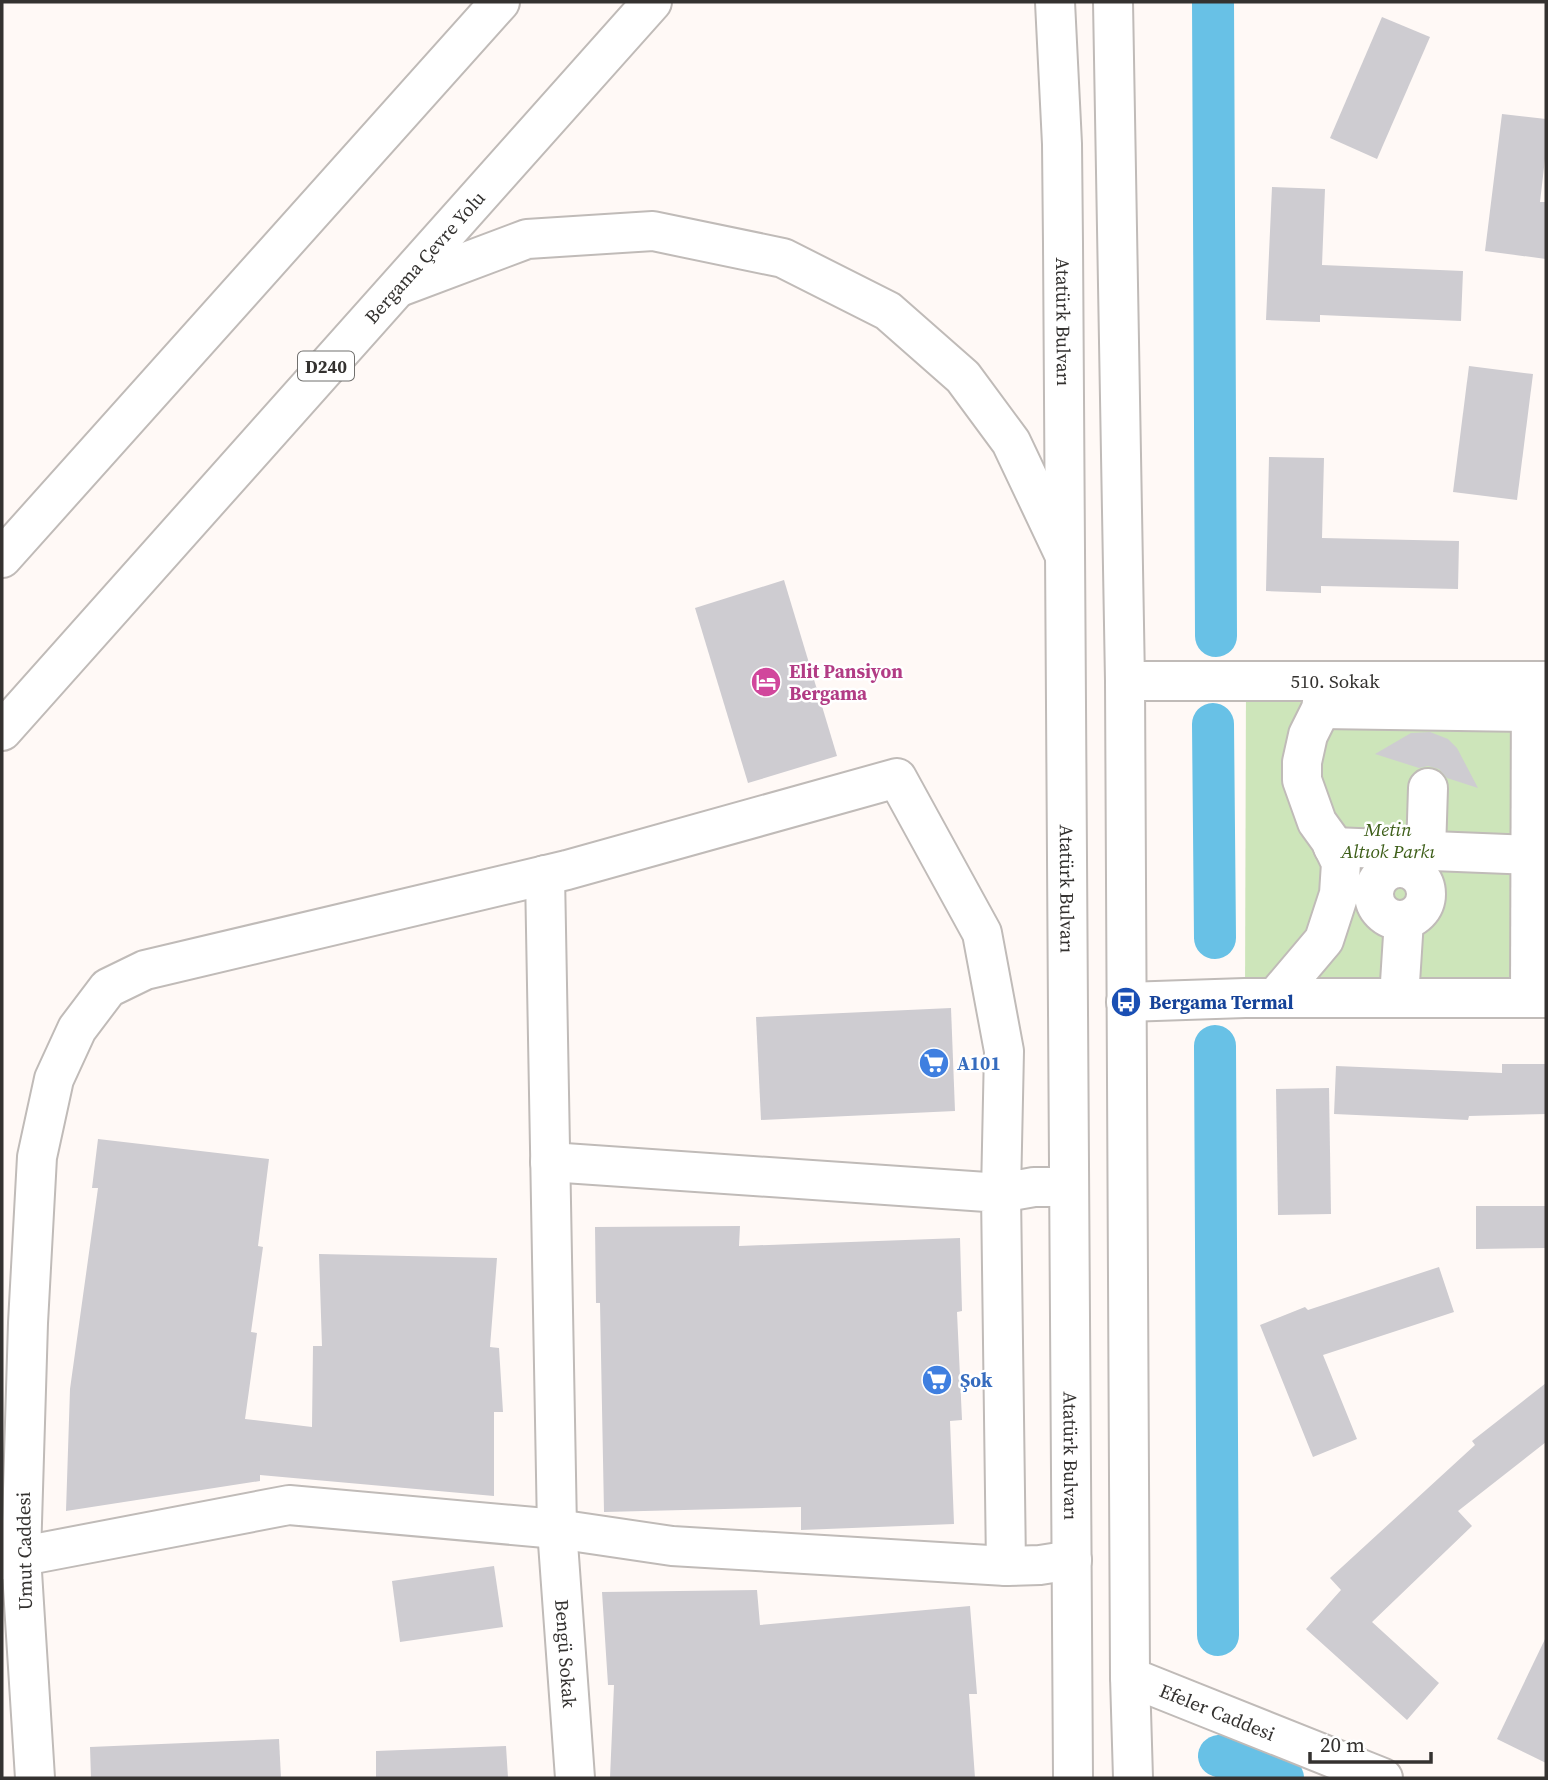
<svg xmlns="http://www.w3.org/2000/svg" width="1548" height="1780" font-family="'Source Serif 4',serif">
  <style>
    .green { fill: #cde5ba }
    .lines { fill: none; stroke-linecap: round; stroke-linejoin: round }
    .canal { stroke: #68c1e6; stroke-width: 42 }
    .building { fill: #ceccd1 }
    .street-casing { stroke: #c0bbb8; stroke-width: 42 }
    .primary-casing { stroke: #c0bbb8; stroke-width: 42 }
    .highway-casing { stroke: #c0bbb8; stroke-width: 42 }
    .street { stroke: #fff; stroke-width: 38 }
    .primary { stroke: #fff; stroke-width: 38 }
    .highway { stroke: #fff; stroke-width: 38 }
    .labels { text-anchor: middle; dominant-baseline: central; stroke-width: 5; stroke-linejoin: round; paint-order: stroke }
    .shield { fill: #fff; stroke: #71706e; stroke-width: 2 }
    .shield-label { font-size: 18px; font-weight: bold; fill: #343230 }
    .street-label { font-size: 19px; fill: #343230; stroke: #fff }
    .hotel-label { font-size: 19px; font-weight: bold; fill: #b23c85; stroke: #fff; text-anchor: start }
    .park-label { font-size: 19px; font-style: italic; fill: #3d5e18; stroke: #fff }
    .transit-label { font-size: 19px; font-weight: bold; fill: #164399; stroke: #fff; text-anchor: start }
    .shop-label { font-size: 19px; font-weight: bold; fill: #366cbe; stroke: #fff; text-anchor: start }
  </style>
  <rect width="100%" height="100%" fill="#fff9f6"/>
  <path class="green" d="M1246,681H1531L1530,998H1245Z"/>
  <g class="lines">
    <g class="canal">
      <path d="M1213,2L1216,636"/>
      <path d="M1213,724L1215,938"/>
      <path d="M1215,1046L1218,1635"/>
      <path d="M1219,1756L1283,1778"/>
    </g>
  </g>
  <g class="building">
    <path d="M1382,17L1430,37L1377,159L1330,138Z"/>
    <path d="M1502,114L1546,119V150L1540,202H1546V259L1485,251Z"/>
    <path d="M1272,187L1325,189L1322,265L1463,271L1461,321L1320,315V322L1266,320Z"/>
    <path d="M1469,366L1533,374L1517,500L1453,492Z"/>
    <path d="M1269,457L1324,458L1322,538L1459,541L1458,589L1321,586V593L1266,591Z"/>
    <path d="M784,580L837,756L748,783L695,608Z"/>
    <path d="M1430,732L1448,739L1457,748L1478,788L1447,778L1439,769L1428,766L1419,768L1375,754L1411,733Z"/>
    <path d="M951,1008L955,1111L761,1120L756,1017Z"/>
    <path d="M1502,1064H1546V1114L1469,1116L1468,1120L1334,1114L1336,1066L1502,1073Z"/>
    <path d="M1329,1088L1331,1214L1278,1215L1276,1089Z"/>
    <path d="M98,1139L269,1159L258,1246L263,1247L251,1332L257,1333L245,1419L312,1427L313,1346H322L319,1254L497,1258L490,1347L499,1348L503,1412H494V1496L260,1475V1481L66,1511L70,1389L98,1188H92Z"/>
    <path d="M1476,1206H1546V1248L1476,1249Z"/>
    <path d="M740,1226L739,1246L960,1238L962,1311L957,1312L962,1420L950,1421L954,1524L801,1530V1507L604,1512L600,1303H596L595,1227Z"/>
    <path d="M1439,1267L1454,1312L1323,1355L1357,1439L1313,1457L1260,1325L1305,1307L1308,1310Z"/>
    <path d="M1546,1383V1442L1458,1511L1472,1526L1372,1622L1439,1683L1407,1720L1306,1629L1341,1590L1330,1578L1475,1445L1472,1441Z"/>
    <path d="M494,1566L503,1627L400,1642L392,1581Z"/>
    <path d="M757,1590L760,1625L970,1606L977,1694H969L975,1778H610L614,1685H608L602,1592Z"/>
    <path d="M1546,1637V1763L1497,1739Z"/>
    <path d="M279,1739L281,1778H91L90,1747Z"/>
    <path d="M506,1746L508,1778H376V1751Z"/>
  </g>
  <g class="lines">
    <g class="street-casing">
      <g id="street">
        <path id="s1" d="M1125,681H1546"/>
        <path d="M1321,709L1531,712"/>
        <path d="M1333,847L1530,855"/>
        <path d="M1426,851L1428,788"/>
        <circle cx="1400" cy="894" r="26"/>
        <path id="s2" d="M545,875L557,1529L575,1778"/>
        <path d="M1275,998L1324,940L1339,894L1341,863L1330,840L1317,822L1302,780V762L1308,735L1321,709L1325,682"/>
        <path d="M1399,998L1404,920"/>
        <path d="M1530,998L1531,681"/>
        <path d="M1126,1002L1245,998H1546"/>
        <path d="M550,1162L1001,1193L1006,1566"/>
        <path d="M2,1560L289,1505L557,1529L672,1546L1006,1566L1040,1565L1072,1560"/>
        <path id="s3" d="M1130,1677L1383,1778"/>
        <path d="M35,1778L21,1556L28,1323L37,1157L54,1079L77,1029L108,988L145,970L567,870L897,778L982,933L1004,1051L1001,1193L1034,1187H1069"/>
      </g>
    </g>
    <g class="primary-casing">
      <g id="primary">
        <path id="s4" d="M1055,2L1062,144L1063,244L1073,1778"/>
        <path d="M1113,2L1125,681L1130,1677L1133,1778"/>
      </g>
    </g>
    <g class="highway-casing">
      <g id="highway">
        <path d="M402,286L527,239L653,231L783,258L888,311L963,377L1011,442L1065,556"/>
        <path d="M2,558L500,2"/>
        <path id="s5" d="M2,731L652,2"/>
      </g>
    </g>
    <use href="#street" class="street"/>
    <use href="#primary" class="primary"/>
    <use href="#highway" class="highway"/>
  </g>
  <defs>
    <g id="hotel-disc" transform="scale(1.575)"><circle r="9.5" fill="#d1479c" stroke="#fff"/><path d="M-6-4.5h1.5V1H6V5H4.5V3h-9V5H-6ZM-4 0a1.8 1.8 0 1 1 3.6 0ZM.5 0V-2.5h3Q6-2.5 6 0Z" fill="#fff"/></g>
    <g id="bus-disc" transform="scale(1.575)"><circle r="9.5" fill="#1a4fb4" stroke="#fff"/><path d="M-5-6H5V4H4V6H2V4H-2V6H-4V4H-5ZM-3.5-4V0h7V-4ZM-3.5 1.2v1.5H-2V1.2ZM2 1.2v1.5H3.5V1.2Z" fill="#fff"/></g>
    <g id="supermarket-disc" transform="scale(1.575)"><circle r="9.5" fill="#3f7fe0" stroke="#fff"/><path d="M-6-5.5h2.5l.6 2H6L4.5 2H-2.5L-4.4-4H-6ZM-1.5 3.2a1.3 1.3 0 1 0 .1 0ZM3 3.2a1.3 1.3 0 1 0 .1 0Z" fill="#fff"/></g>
  </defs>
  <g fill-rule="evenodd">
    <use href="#hotel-disc" x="766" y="682"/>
    <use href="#bus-disc" x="1126" y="1002"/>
    <use href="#supermarket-disc" x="934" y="1063"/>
    <use href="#supermarket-disc" x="937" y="1380"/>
  </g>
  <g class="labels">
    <rect class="shield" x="298" y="351.5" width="56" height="29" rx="5"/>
    <g class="shield-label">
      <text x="326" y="366">D240</text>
    </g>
    <g class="street-label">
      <text stroke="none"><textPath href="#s5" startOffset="635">Bergama Çevre Yolu</textPath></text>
      <text stroke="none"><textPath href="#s4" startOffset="320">Atatürk Bulvarı</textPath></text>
      <text stroke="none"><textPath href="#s1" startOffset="210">510. Sokak</textPath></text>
      <text stroke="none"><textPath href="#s4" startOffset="887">Atatürk Bulvarı</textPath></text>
      <text stroke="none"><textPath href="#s4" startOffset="1454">Atatürk Bulvarı</textPath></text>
      <text transform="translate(24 1551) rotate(-91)">Umut Caddesi</text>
      <text stroke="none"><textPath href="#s2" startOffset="779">Bengü Sokak</textPath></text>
      <text stroke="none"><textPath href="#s3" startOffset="94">Efeler Caddesi</textPath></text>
    </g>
    <g class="hotel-label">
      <text x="789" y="671">Elit Pansiyon<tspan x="789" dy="22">Bergama</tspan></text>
    </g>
    <g class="park-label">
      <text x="1388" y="829">Metin<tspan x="1388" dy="22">Altıok Parkı</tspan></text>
    </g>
    <g class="transit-label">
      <text x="1149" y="1002">Bergama Termal</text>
    </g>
    <g class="shop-label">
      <text x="957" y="1063">A101</text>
      <text x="960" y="1380">Şok</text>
    </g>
  </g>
  <rect width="1548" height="1780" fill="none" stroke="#343230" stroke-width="7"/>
  <path d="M1310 1752v10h121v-10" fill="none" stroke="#343230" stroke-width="3.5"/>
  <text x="1320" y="1752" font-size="21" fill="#343230" stroke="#ffffff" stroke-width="5" paint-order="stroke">20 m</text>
</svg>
